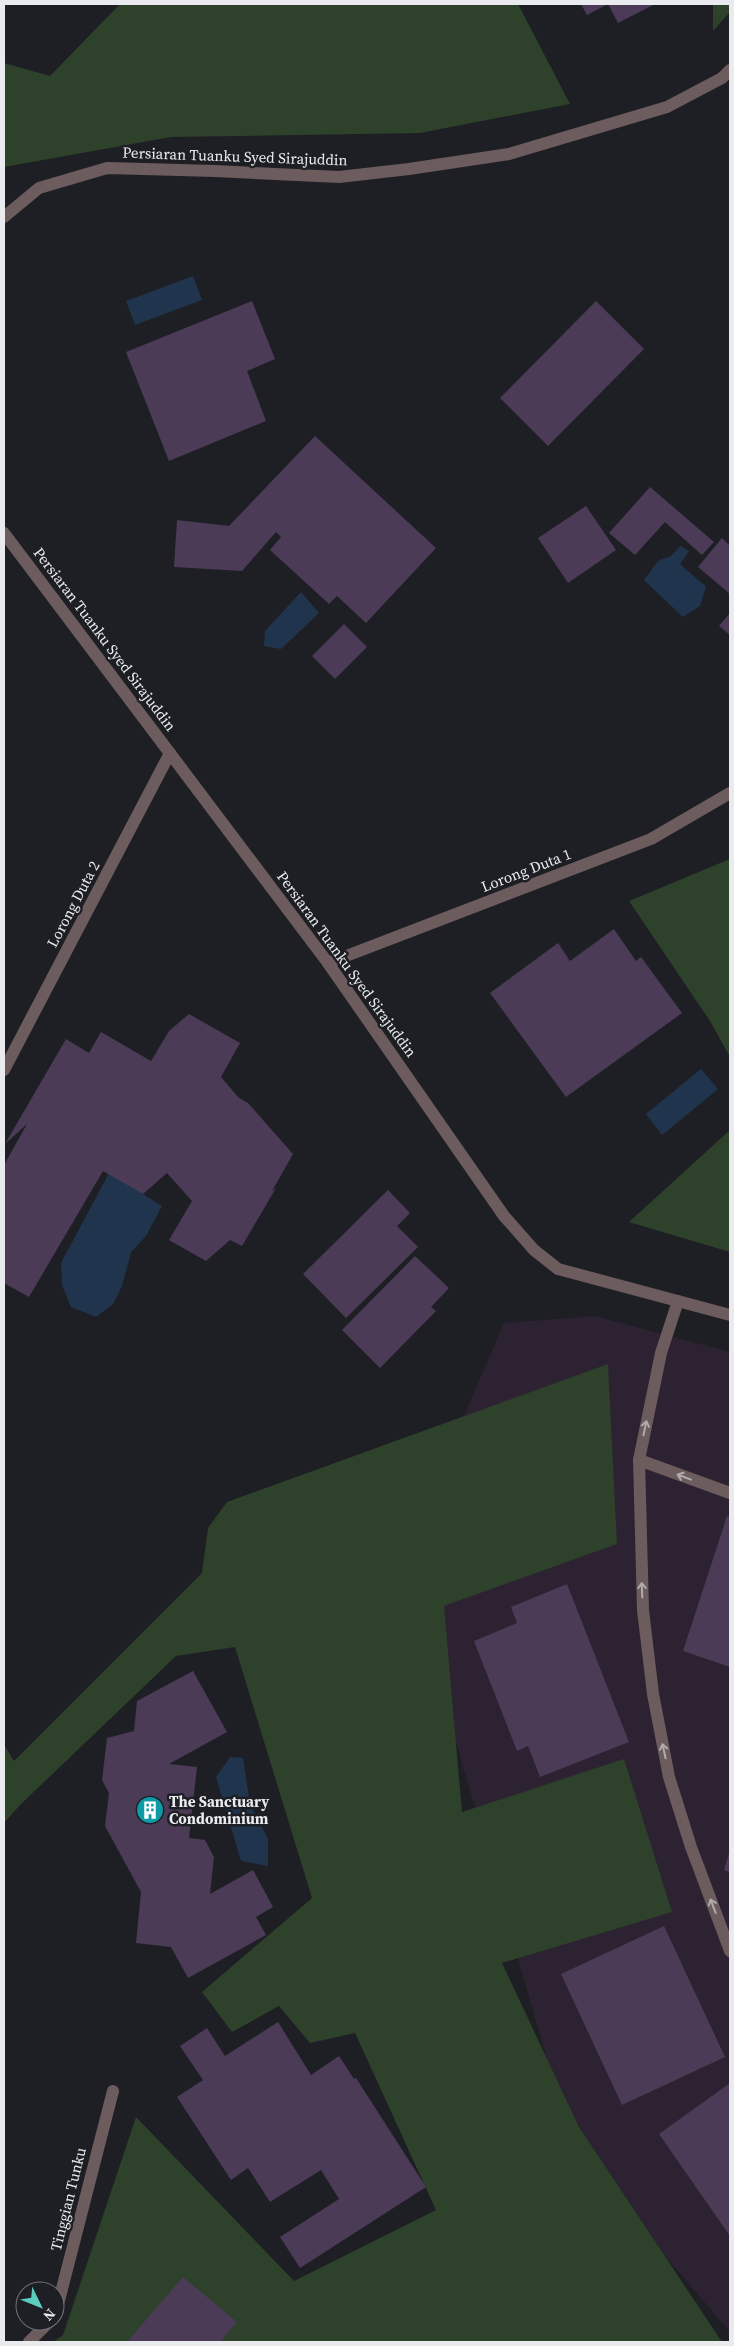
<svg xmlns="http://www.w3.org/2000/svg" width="734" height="2346" font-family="'Source Serif 4',serif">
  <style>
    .education { fill: #2c2231 }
    .green { fill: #2d412b }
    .water { fill: #20354d }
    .building { fill: #4b3b56 }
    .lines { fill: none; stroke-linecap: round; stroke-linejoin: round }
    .service { stroke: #6d5c5d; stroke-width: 12 }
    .minor { stroke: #6d5c5d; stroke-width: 12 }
    .oneway { stroke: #b2abad }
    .labels { text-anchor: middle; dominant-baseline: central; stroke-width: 5; stroke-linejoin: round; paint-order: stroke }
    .street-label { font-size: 15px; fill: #eaebee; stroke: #1e1f24 }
    .poi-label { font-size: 15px; font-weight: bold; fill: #eaebee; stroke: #1e1f24; text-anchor: start }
  </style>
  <rect width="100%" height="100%" fill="#1e1f24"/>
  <path class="education" d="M595,1316L730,1352V2332L572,2147L403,1557L504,1323Z"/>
  <g class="green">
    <path d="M120,4H518L570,104L420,133L171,137L4,167V63L50,76Z"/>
    <path d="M713,4H730V12L713,31Z"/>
    <path d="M730,859V1057L710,1021L629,901Z"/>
    <path d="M730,1130V1252L629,1222Z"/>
    <path d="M608,1364L617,1544L444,1606L462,1812L624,1759L672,1912L502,1963L579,2127L722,2342H53L63,2335L136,2117L294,2281L436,2210L355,2033L310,2043L279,2006L232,2032L202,1992L312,1898L235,1647L176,1656L20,1805L4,1823V1744L14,1761L202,1573L208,1528L227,1502Z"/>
  </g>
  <g class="water">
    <path d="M193,276L202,300L135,325L126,301Z"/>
    <path d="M680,546L689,551L680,564L706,587L700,606L683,617L644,580L658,561L671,556Z"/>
    <path d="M301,592L319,613L281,649L264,646L265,631Z"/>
    <path d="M701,1069L718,1089L662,1135L646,1114Z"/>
    <path d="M109,1173L162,1206L146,1236L131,1252L122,1286L113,1304L96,1317L71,1307L62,1285L61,1263Z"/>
    <path d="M230,1757L243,1758L250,1804L268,1839V1866L241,1861L216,1777Z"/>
  </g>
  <g class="building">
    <path d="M581,4H655L618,23L608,4L587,15Z"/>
    <path d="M252,301L275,359L247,371L266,421L169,461L126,352Z"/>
    <path d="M596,301L644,349L548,446L500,398Z"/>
    <path d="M315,436L436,548L366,623L337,596L329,604L270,550L281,537L276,532L242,571L174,567L177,520L229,526Z"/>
    <path d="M650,487L714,542L702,555L665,522L635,555L609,533Z"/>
    <path d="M586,506L616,550L568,583L538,538Z"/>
    <path d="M722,538L730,546V594L698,567Z"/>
    <path d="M730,613V635L719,626Z"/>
    <path d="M344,624L367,647L335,679L312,656Z"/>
    <path d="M614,929L636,961L641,957L682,1013L566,1097L490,993L558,943L570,961Z"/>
    <path d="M189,1014L240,1043L221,1077L238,1097L248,1103L293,1154L272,1191L276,1188L242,1246L230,1240L206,1261L169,1240L192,1201L167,1173L143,1194L103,1171L29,1297L4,1283V1165L27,1124L5,1144L66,1039L89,1053L101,1032L151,1061L169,1031Z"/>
    <path d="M388,1190L410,1213L397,1226L418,1247L346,1318L303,1274Z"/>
    <path d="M415,1256L449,1288L431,1307L436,1311L380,1368L342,1330Z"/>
    <path d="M727,1516L730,1517V1667L683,1651Z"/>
    <path d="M567,1584L629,1742L540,1777L528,1746L517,1751L474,1641L517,1623L511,1607Z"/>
    <path d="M193,1671L227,1732L169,1764L197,1767L189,1838L205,1840L214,1857L210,1894L253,1870L273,1907L256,1917L266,1935L188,1978L171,1947L136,1943L141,1892L105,1826L109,1793L102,1780L107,1738L134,1731L137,1701Z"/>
    <path d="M730,1850V1872L724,1870Z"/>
    <path d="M664,1926L725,2057L622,2105L561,1974Z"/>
    <path d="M278,2022L311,2075L339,2056L354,2079L356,2078L426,2187L300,2268L280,2237L339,2199L321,2170L270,2202L248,2168L231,2180L177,2097L203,2080L180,2046L207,2028L225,2056Z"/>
    <path d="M730,2083V2236L659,2134Z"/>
    <path d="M183,2277L237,2322L220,2342H127Z"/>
  </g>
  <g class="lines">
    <g class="service">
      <path d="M678,1301L661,1353L639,1460L643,1610L653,1694L669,1777L691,1847L730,1951"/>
      <path d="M639,1460L730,1493"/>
    </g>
    <g class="minor">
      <path d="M4,217L39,188L107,168L215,171L339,177L409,169L509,154L667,107L722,78L730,70"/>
      <path d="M4,533L328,963L504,1216L534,1250L558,1269L730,1315"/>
      <path d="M328,963L651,839L730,793"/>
      <path d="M4,1070L170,753"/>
      <path d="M55,2316L113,2091"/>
      <path d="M29,2342L50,2321"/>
    </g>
  </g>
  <defs><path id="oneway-shaft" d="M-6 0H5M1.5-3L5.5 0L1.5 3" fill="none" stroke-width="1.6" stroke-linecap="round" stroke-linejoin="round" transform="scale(1.25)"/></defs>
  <g class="oneway">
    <use href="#oneway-shaft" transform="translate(645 1428) rotate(-78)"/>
    <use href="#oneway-shaft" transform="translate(684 1477) rotate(-159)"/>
    <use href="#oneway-shaft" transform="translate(642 1590) rotate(-92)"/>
    <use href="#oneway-shaft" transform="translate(664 1751) rotate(-102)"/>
    <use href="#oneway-shaft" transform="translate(713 1906) rotate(-111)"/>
  </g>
  <defs>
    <g id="building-disc" transform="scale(1.4375)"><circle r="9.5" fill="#0f9aa8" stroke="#1e1f24"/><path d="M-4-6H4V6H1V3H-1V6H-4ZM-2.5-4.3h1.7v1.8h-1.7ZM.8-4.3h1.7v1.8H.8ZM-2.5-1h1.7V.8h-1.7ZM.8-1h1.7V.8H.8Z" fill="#fff"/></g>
  </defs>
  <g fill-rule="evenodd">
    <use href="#building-disc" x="150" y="1810"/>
  </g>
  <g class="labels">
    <g class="street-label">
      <text transform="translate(235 156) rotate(2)">Persiaran Tuanku Syed Sirajuddin</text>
      <text transform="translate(105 639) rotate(53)">Persiaran Tuanku Syed Sirajuddin</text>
      <text transform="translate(526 870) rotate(-21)">Lorong Duta 1</text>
      <text transform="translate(73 904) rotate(-62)">Lorong Duta 2</text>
      <text transform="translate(347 964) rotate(54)">Persiaran Tuanku Syed Sirajuddin</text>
      <text transform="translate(68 2199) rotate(-76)">Tinggian Tunku</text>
    </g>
    <g class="poi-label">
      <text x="169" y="1801">The Sanctuary<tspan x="169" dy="17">Condominium</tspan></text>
    </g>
  </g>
  <rect width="734" height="2346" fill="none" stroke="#eaebee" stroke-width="10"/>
  <g transform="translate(40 2306) rotate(133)"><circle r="24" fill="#1e1f24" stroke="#707175"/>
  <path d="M0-4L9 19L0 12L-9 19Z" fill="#59cebe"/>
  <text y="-8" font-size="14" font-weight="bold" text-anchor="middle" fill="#eaebee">N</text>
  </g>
</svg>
